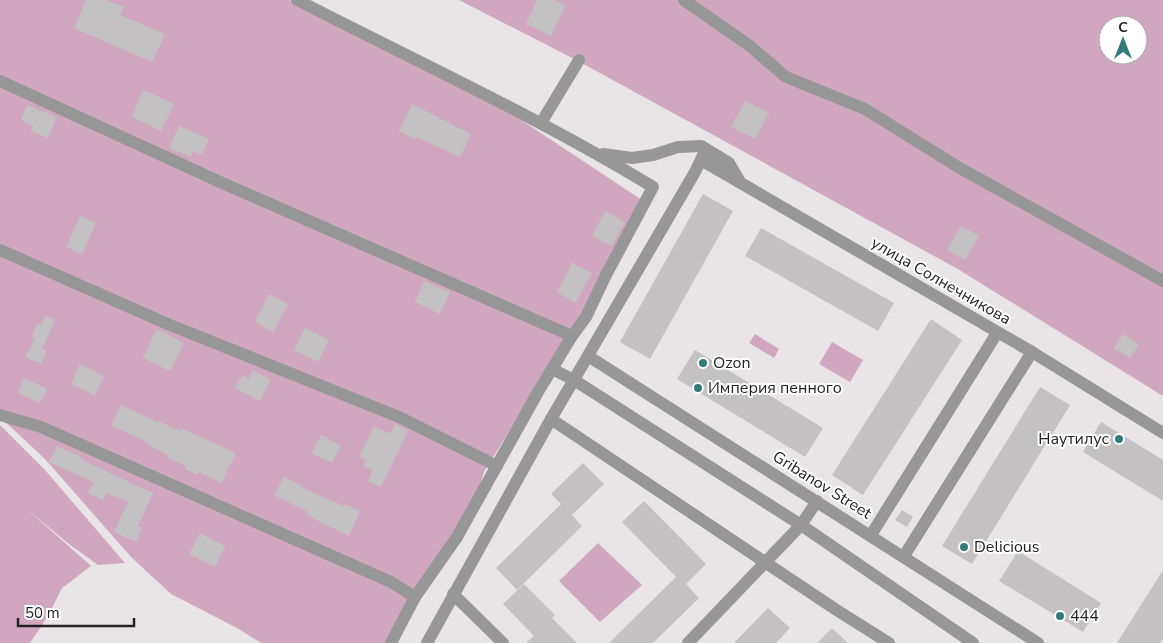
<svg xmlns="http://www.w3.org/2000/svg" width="1163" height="643" font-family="'Nunito Sans',sans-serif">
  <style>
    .green { fill: #d1a7bf; fill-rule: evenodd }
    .building { fill: #c4c1c2 }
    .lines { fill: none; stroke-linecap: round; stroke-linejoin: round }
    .minor { stroke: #989798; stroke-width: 12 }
    .poi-dot { fill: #337c7b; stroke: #fff; stroke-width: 2 }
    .labels { text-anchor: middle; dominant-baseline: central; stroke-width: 4; stroke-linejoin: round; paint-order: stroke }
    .street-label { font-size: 16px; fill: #242324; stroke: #fff }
    .poi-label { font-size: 16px; fill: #242324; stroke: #fff; text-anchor: start }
  </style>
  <rect width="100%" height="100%" fill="#e9e5e7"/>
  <g class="green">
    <path d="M0,0H289L506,110L642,200L581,315L484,472L475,502L390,643H261L237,628L171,594L131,557L45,459L0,417Z"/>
    <path d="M459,0H1163V396L956,268L578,61ZM1108,25H1138V55H1108Z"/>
    <path d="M755,334L779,349L774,358L749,343Z"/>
    <path d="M832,342L863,360L850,382L819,364Z"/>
    <path d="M0,425L45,470L125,563L98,565L69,544L28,510L91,566L62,588L48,616L30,643H0Z"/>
    <path d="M598,543L642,585L600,622L559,581Z"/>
  </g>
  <g class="building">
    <path d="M86,0H106L124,7L120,15L165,34L152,62L74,28Z"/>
    <path d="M537,0H554L566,5L551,36L526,24Z"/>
    <path d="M143,90L174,104L161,131L132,117Z"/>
    <path d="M745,101L769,113L755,139L731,127Z"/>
    <path d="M412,104L471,134L460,157L416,137L415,139L399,131Z"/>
    <path d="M27,105L57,117L48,138L31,131L33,126L21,120Z"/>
    <path d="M179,126L209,139L202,155L193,151L191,157L169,148Z"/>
    <path d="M703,194L733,211L650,359L620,342Z"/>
    <path d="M605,211L625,222L611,246L592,236Z"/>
    <path d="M80,216L96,223L82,254L66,247Z"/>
    <path d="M961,226L979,236L965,260L947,250Z"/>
    <path d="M761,228L894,303L878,331L745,256Z"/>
    <path d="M572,263L592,273L575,303L557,292Z"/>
    <path d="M424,281L450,292L440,314L415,302Z"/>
    <path d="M269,294L288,304L273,332L255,322Z"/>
    <path d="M46,316L55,320L42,349L47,351L41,364L25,357L35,338L32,337L38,323L41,325Z"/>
    <path d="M931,319L962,340L863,495L832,475Z"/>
    <path d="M305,328L329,340L318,362L294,350Z"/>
    <path d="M157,329L184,343L170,371L143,358Z"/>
    <path d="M1123,334L1139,344L1130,358L1114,348Z"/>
    <path d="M695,350L823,428L805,457L677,379Z"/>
    <path d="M80,364L104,376L95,395L71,384Z"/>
    <path d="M253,370L271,380L260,401L235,388L242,375L249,379Z"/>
    <path d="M24,378L47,389L40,403L18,393Z"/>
    <path d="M1040,387L1070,405L972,564L942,546Z"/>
    <path d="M121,405L157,422L158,421L180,431L181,428L236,453L221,483L199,472L198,475L185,469L186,466L167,457L168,455L146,444L147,442L111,425Z"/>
    <path d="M1101,422L1163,460V501L1083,452Z"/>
    <path d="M395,424L408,431L381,487L368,481L373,470L363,466L366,460L359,457L374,426L390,434Z"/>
    <path d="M321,435L341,446L332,463L312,453Z"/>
    <path d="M57,446L83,458L82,460L153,493L138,526L142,528L136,542L114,532L128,502L106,493L103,500L88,493L94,482L49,462Z"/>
    <path d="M583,463L604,484L572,515L582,526L517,590L496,568L561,504L551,494Z"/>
    <path d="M284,477L302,486L301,487L343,506L344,504L360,511L349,536L306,515L308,512L274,495Z"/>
    <path d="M644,501L706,564L686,584L699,598L653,643H609L676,577L622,522Z"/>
    <path d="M902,510L913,517L907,527L895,520Z"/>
    <path d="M200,533L225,546L215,567L189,554Z"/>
    <path d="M1018,551L1101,603L1083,632L999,581Z"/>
    <path d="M1163,570V638L1160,643H1117Z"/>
    <path d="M524,584L555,615L552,618L577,643H526L534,636L503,604Z"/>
    <path d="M768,608L790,628L776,643H734Z"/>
    <path d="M832,628L848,643H817Z"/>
  </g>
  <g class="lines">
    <g class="minor">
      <path d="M684,0L750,46L786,77L865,109L958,167L1163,281"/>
      <path d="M0,81L220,182L572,336L586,317L606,275L653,187C538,117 416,61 297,0"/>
      <path d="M541,123L579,60"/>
      <path d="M706,149L695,172L551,419L835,609L889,643"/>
      <path d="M603,154L632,158L653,155L678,147L701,146L729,163L740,182"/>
      <path d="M701,160L1032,352L1163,433"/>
      <path d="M0,250L170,325L399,417L497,466"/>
      <path d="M588,356L1038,643"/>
      <path d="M552,369L574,380L801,525L973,643"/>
      <path d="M0,415L41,427L391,582L415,597"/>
      <path d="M871,535L997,333"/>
      <path d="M904,556L1032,352"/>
      <path d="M453,594L503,643"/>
      <path d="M391,643L415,597L457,537L538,392L572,336"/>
      <path d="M427,643L551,419"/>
      <path d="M688,643L801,525L817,501"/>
    </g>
  </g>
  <g class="poi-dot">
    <circle cx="703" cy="363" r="5"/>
    <circle cx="698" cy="388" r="5"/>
    <circle cx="1119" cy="439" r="5"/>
    <circle cx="964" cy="547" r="5"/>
    <circle cx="1060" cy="616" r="5"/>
  </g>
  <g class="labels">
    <g class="street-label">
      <text transform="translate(941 281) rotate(30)">улица Солнечникова</text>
      <text transform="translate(822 485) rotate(32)">Gribanov Street</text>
    </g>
    <g class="poi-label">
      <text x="713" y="363">Ozon</text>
      <text x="708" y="388">Империя пенного</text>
      <text x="1109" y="439" text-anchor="end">Наутилус</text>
      <text x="974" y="547">Delicious</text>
      <text x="1070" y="616">444</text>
    </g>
  </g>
  <g transform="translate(1123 40)"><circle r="24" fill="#ffffff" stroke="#a7a7a7"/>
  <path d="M0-4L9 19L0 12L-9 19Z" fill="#337c7b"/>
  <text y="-8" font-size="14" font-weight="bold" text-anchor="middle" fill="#242324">С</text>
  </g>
  <path d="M18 618v8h116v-8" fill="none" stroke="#242324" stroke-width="2.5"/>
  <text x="25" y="618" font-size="15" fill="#242324" stroke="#ffffff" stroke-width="4" paint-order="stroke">50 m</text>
</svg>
